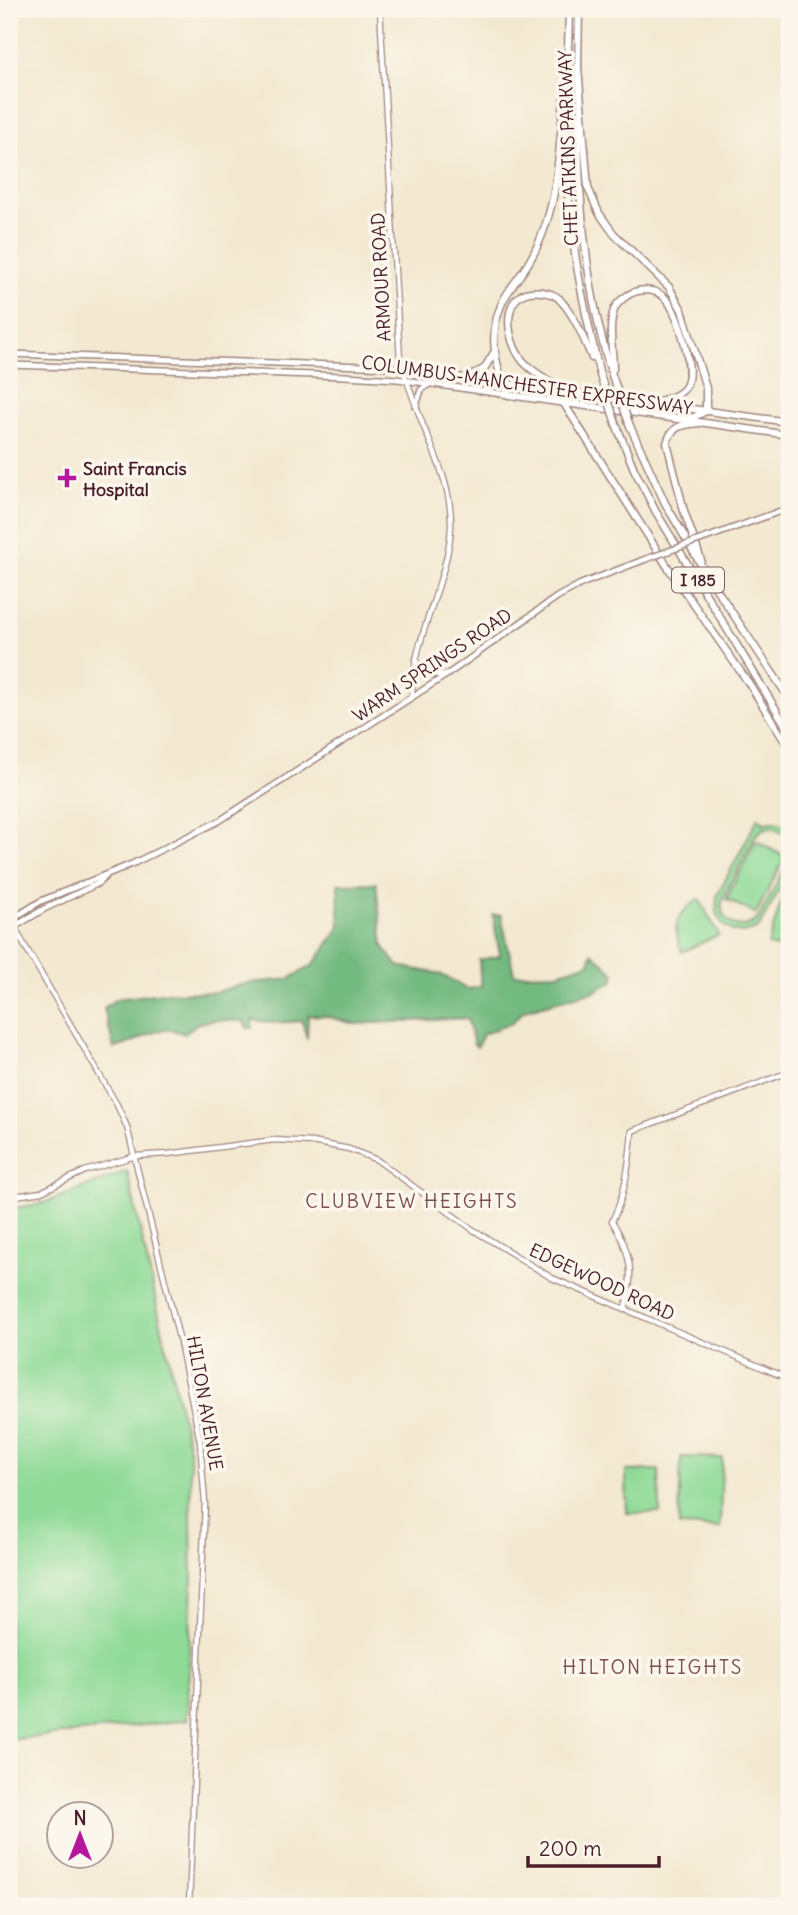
<svg xmlns="http://www.w3.org/2000/svg" width="798" height="1915" font-family="Delius,sans-serif">
  <style>
    .green { fill: #8fda97; stroke: #6c7c61; stroke-width: 2 }
    .forest { fill: #73ba80; stroke: #5e6c56; stroke-width: 2 }
    .lines { fill: none; stroke-linecap: round; stroke-linejoin: round }
    .tertiary-casing { stroke: #9e847e; stroke-width: 7 }
    .secondary-casing { stroke: #9e847e; stroke-width: 8 }
    .primary-casing { stroke: #9e847e; stroke-width: 8 }
    .trunk-casing { stroke: #9e847e; stroke-width: 9 }
    .motorway-casing { stroke: #9e847e; stroke-width: 9 }
    .tertiary { stroke: #fff; stroke-width: 4.5 }
    .secondary { stroke: #fff; stroke-width: 5 }
    .primary { stroke: #fff; stroke-width: 5 }
    .trunk { stroke: #fff; stroke-width: 6 }
    .motorway { stroke: #fff; stroke-width: 6 }
    .secondary-bridge-casing { stroke: #9e847e; stroke-width: 8; stroke-linecap: butt }
    .motorway-bridge-casing { stroke: #9e847e; stroke-width: 9; stroke-linecap: butt }
    .secondary-bridge { stroke: #fff; stroke-width: 5 }
    .motorway-bridge { stroke: #fff; stroke-width: 6 }
    .poi-dot { fill: #b5179e; stroke: #fbf7ec; stroke-width: 2.5 }
    .labels { text-anchor: middle; dominant-baseline: central; stroke-width: 7; stroke-linejoin: round; paint-order: stroke }
    .shield { fill: #fbf7ec; stroke: #7f6065; stroke-width: 2 }
    .shield-label { font-size: 16px; font-weight: bold; fill: #4a1f2b }
    .street-label { font-size: 18px; fill: #4a1f2b; stroke: #fbf7ec }
    .poi-label { font-size: 18px; font-weight: bold; fill: #4a1f2b; stroke: #fbf7ec; text-anchor: start }
    .neighbourhood-label { font-size: 19px; letter-spacing: 2px; fill: #7d4f4e; stroke: #fbf7ec }
  </style>
  <rect width="100%" height="100%" fill="#fbf7ec"/>
  <filter id="ink" filterUnits="userSpaceOnUse"><feTurbulence type="fractalNoise" baseFrequency=".0143" numOctaves="2"/><feDisplacementMap in="SourceGraphic" scale="14" xChannelSelector="R" yChannelSelector="G"/><feConvolveMatrix kernelMatrix="1 2 1 2 8 2 1 2 1" color-interpolation-filters="sRGB"/></filter>
  <filter id="wash" filterUnits="userSpaceOnUse"><feTurbulence type="fractalNoise" baseFrequency=".00686" numOctaves="4" result="noise"/><feDisplacementMap in="SourceGraphic" scale="28" xChannelSelector="R" yChannelSelector="G"/><feGaussianBlur stdDeviation="1.57" result="paint"/><feColorMatrix in="noise" values="0 0 0 0 0 0 0 0 0 0 0 0 0 0 0 0 0 1.4 0 .05"/><feComposite in="paint" operator="in"/></filter>
  <g filter="url(#wash)">
    <rect width="100%" height="100%" fill="#f3e8d0"/>
    <g class="green">
      <path d="M758,818L763,821L762,824C772,821 780,821 789,828V837L775,828L763,829L756,835L723,898C716,923 743,936 759,917L789,860V872L759,927L752,931L741,933L733,931L723,925L716,912L717,896Z"/>
      <path d="M756,841L785,857L756,914L726,899Z"/>
      <path d="M786,886L789,888V951L768,945Z"/>
      <path d="M699,899L719,935L682,952C671,925 675,915 699,899Z"/>
      <path d="M127,1171L190,1454L192,1580L187,1720L9,1740V1209L44,1203Z"/>
      <path d="M681,1457L722,1458L720,1528L679,1526Z"/>
      <path d="M659,1470L660,1513H627L626,1471Z"/>
    </g>
    <path class="forest" d="M376,883L383,946L398,966L440,974L467,989L481,987L479,960L500,956L493,915H501L514,974L557,973L589,963L592,953L615,973L613,981L595,991L524,1010L512,1023L483,1034L477,1047L474,1044L467,1018L355,1024L326,1016L308,1015L307,1039L302,1021L274,1023L252,1020V1028H247L244,1021L216,1020L198,1023L184,1034C158,1020 140,1044 114,1048L104,1008L116,999L163,993L216,992L243,984L289,979L313,965L340,927L338,884Z"/>
  </g>
  <g filter="url(#ink)">
    <g class="lines">
      <g class="tertiary-casing">
        <g id="tertiary">
          <path d="M380,9L400,360C407,382 415,403 423,425C437,459 452,490 451,527C448,583 411,640 412,698"/>
          <path d="M416,659C420,676 434,676 448,674"/>
          <path d="M9,910L14,927L117,1105L127,1127L180,1342L200,1441L205,1503L189,1906"/>
          <path d="M9,1197L41,1192L85,1171L135,1156L168,1154L274,1140L312,1142L349,1149L377,1160L472,1229L552,1278L789,1379"/>
          <path d="M625,1310C634,1274 632,1253 612,1221C626,1195 630,1159 632,1131L789,1072"/>
        </g>
      </g>
      <g class="secondary-casing">
        <g id="secondary">
          <path d="M717,534L789,508"/>
          <path d="M9,921L41,901L132,864L219,821L448,674L557,597L581,584L646,559"/>
          <path d="M9,930L44,909L97,884L106,876"/>
        </g>
      </g>
      <g class="primary-casing">
        <g id="primary">
          <path d="M9,354L393,367L502,383"/>
          <path d="M9,365L345,376L397,379L509,395"/>
          <path d="M416,406L421,390L429,384"/>
        </g>
      </g>
      <g class="trunk-casing">
        <g id="trunk">
          <path d="M502,383L789,422"/>
          <path d="M509,395L789,435"/>
        </g>
      </g>
      <g class="motorway-casing">
        <g id="motorway">
          <path d="M569,9C568,64 565,120 567,175C570,243 584,309 600,375"/>
          <path d="M578,67L588,188L599,213L614,234L669,287L682,310L706,388V411L694,417L673,418"/>
          <path d="M578,68L579,9"/>
          <path d="M578,117C578,205 586,294 613,378"/>
          <path d="M613,369C613,351 608,327 614,310C616,304 622,299 628,295C640,288 657,288 667,300C679,314 695,370 686,386C680,397 664,399 654,403"/>
          <path d="M468,377L484,369L493,354"/>
          <path d="M567,391C552,382 534,374 522,360C504,337 500,286 542,292C549,293 557,295 561,301C575,316 584,339 592,358"/>
          <path d="M509,395C494,365 488,334 502,303C509,288 521,276 529,262C540,244 547,223 552,202C560,166 561,126 565,90"/>
          <path d="M563,402L669,569L750,685L789,748"/>
          <path d="M700,423C682,425 672,425 667,443L684,511L701,560"/>
          <path d="M616,424L634,469L656,512L789,731"/>
          <path d="M630,426L665,503L707,575L789,698"/>
        </g>
      </g>
      <use href="#tertiary" class="tertiary"/>
      <use href="#secondary" class="secondary"/>
      <use href="#primary" class="primary"/>
      <use href="#trunk" class="trunk"/>
      <use href="#motorway" class="motorway"/>
      <g class="secondary-bridge-casing">
        <path id="secondary-bridge" d="M646,559L717,534"/>
      </g>
      <g class="motorway-bridge-casing">
        <g id="motorway-bridge">
          <path d="M600,375L616,424"/>
          <path d="M613,378L630,426"/>
        </g>
      </g>
      <use href="#secondary-bridge" class="secondary-bridge"/>
      <use href="#motorway-bridge" class="motorway-bridge"/>
    </g>
  </g>
  <path class="poi-dot" d="M63.5 467.5h7v7h7v7h-7v7h-7v-7h-7v-7h7z"/>
  <g class="labels">
    <rect class="shield" x="672" y="567.5" width="52" height="25" rx="5"/>
    <g class="shield-label">
      <text x="698" y="580">I 185</text>
    </g>
    <g class="street-label">
      <text transform="translate(568 148) rotate(-92)">CHET ATKINS PARKWAY</text>
      <text transform="translate(381 277) rotate(-93)">ARMOUR ROAD</text>
      <text transform="translate(527 385) rotate(8)">COLUMBUS-MANCHESTER EXPRESSWAY</text>
      <text transform="translate(432 665) rotate(-34)">WARM SPRINGS ROAD</text>
      <text transform="translate(602 1282) rotate(25)">EDGEWOOD ROAD</text>
      <text transform="translate(205 1403) rotate(80)">HILTON AVENUE</text>
    </g>
    <g class="poi-label">
      <text x="83" y="468">Saint Francis<tspan x="83" dy="21">Hospital</tspan></text>
    </g>
    <g class="neighbourhood-label">
      <text x="412" y="1201">CLUBVIEW HEIGHTS</text>
      <text x="653" y="1667">HILTON HEIGHTS</text>
    </g>
  </g>
  <rect width="798" height="1915" fill="none" stroke="#fbf7ec" stroke-width="35"/>
  <g transform="translate(80 1835)"><circle r="33" fill="#fbf7ec" stroke="#b4a19f" stroke-width="2"/>
  <path d="M0-5L12 26L0 18L-12 26Z" fill="#b5179e"/>
  <text y="-10" font-size="19" font-weight="bold" text-anchor="middle" fill="#4a1f2b">N</text>
  </g>
  <path d="M528 1856v10h131v-10" fill="none" stroke="#4a1f2b" stroke-width="3.5"/>
  <text x="539" y="1856" font-size="21" fill="#4a1f2b" stroke="#fbf7ec" stroke-width="5" paint-order="stroke">200 m</text>
</svg>
